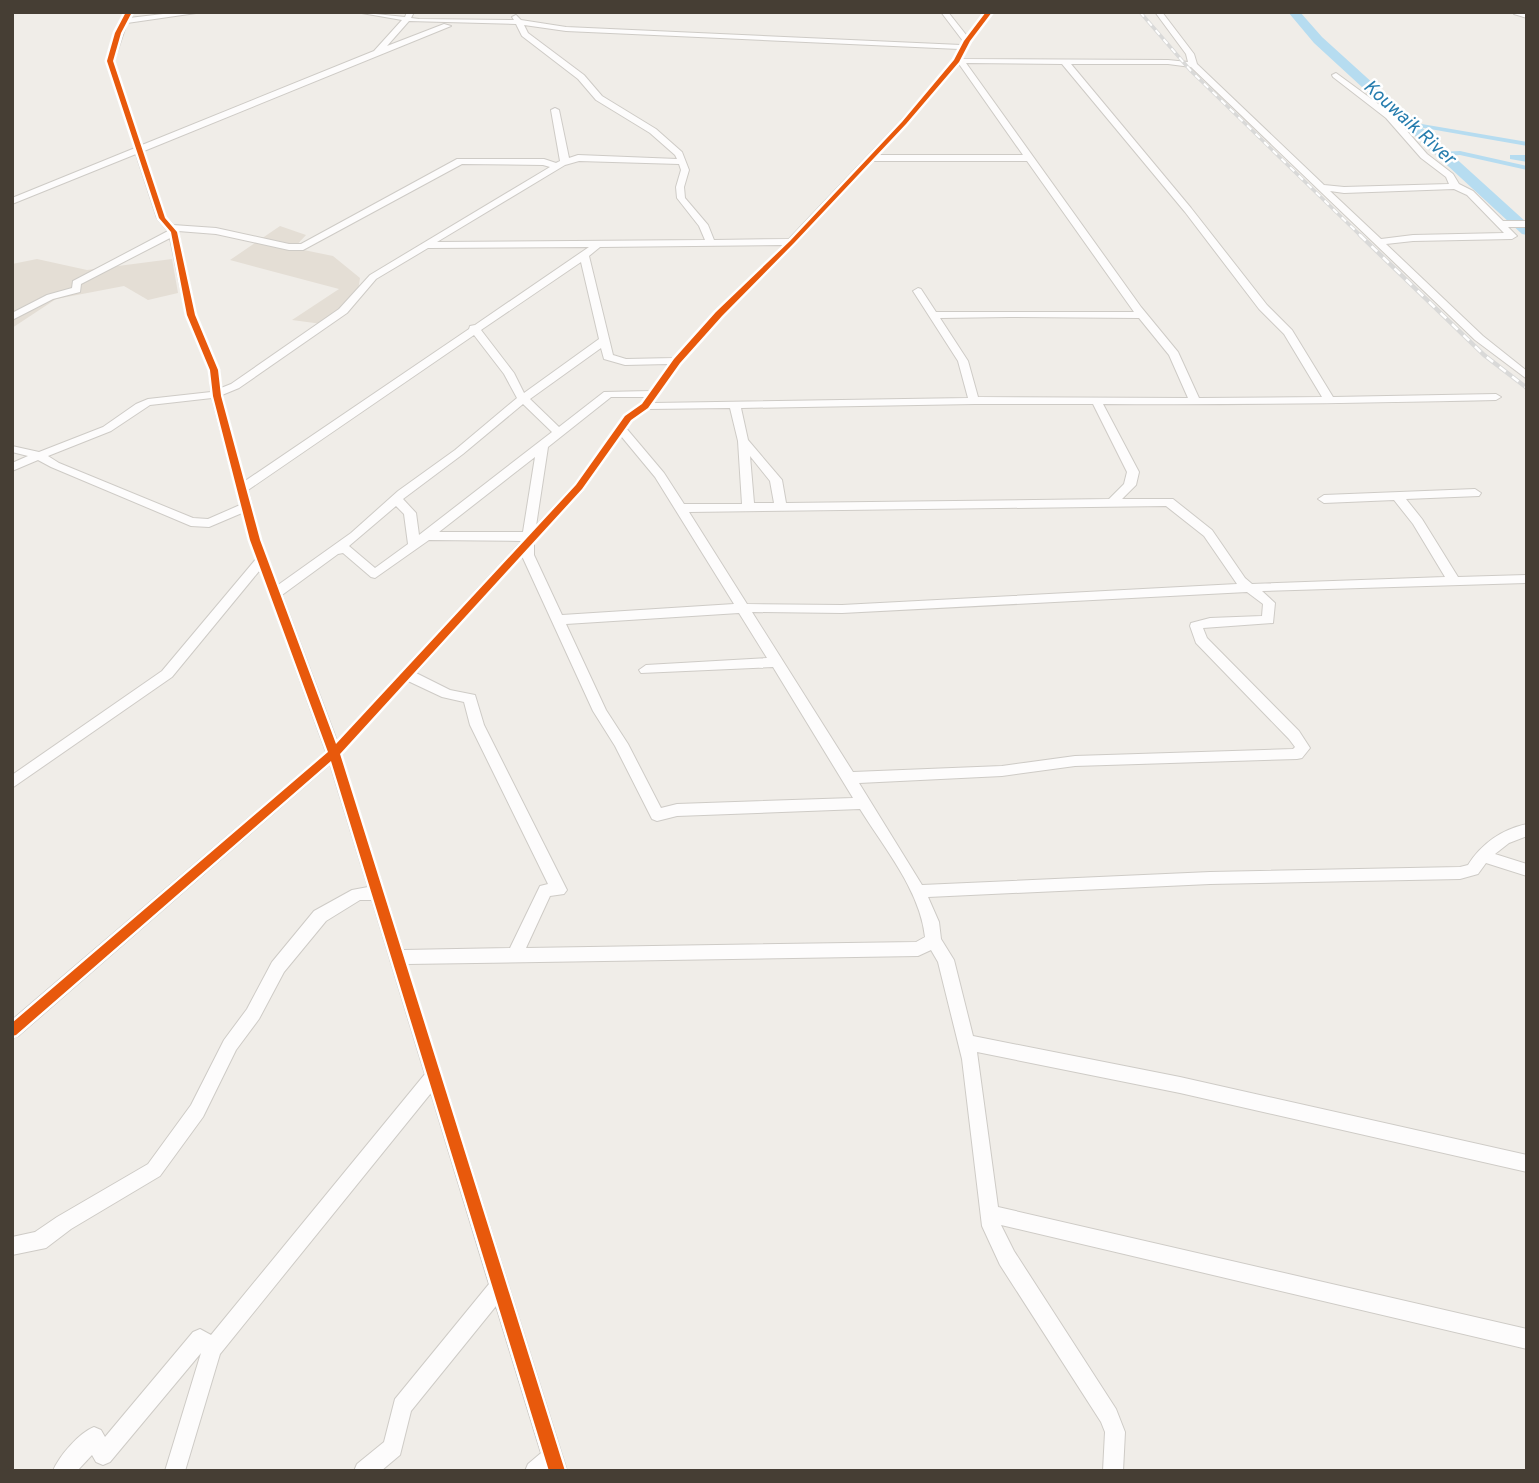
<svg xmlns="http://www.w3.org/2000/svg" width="1539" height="1483" font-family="Overpass,sans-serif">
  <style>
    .residential { fill: #e4ded5 }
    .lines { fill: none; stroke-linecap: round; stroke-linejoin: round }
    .canal { fill: #b6dcf0; fill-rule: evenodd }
    .river { fill: #b6dcf0; fill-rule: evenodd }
    .street-casing { stroke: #cecbc6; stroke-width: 2 }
    .street { fill: #fdfcfc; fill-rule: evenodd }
    .rail-far1-casing { stroke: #d9d9d8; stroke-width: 3.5 }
    .rail-casing { stroke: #d9d9d8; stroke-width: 4.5 }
    .rail-far1 { stroke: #fff; stroke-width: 2; stroke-dasharray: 6; stroke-linecap: butt }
    .rail { stroke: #fff; stroke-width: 2.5; stroke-dasharray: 8; stroke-linecap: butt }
    .cycleway-casing { stroke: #fff; stroke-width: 5 }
    .cycleway { fill: #e8590c; fill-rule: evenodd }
    .labels { text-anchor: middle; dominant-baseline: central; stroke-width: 5; stroke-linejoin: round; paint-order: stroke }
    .far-water-label { font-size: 19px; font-style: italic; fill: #277dae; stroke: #fff }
  </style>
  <rect width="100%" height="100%" fill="#f0ede8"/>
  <g class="residential">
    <path d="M280,226L306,235L294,248L333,256L360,278L357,298L322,324L292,320L339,289L230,260Z"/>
    <path d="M37,259L87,270L172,259L178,293L148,300L124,286L56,299L12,328V264Z"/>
  </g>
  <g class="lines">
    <g class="canal">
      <path d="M1404,121L1527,142V146L1407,125L1403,123Z"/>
      <path d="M1460,151L1527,166V170L1460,155L1440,156L1436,154L1440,152Z"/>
      <path d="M1510,155H1527V162L1510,159Z"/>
    </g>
    <path class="river" d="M1288,12H1300L1322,37L1527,223V235L1522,234L1314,43Z"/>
    <g class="street-casing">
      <g id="street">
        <path d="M125,12H132L129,18L180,12H203L127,23L114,61L142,145L374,51L402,20L356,12L405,17L407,12H414L411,18L419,19L514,20L512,17L516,15L521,20L566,27L961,45L963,41L941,12H948L967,36L985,12H992L971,41L962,59L1168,60L1188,62L1186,54L1155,12H1162L1194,54L1197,64L1324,185L1344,187L1449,184L1446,177L1421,158L1386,118L1333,77L1332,75L1336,73L1392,114L1427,154L1453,174L1459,184L1473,191L1503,221H1527V227H1508L1517,236L1512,239L1413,241L1386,244L1483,336L1527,371V379L1475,340L1191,67L1168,64H1071L1191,208L1267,305L1292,330L1333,397L1496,394L1501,397L1496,400C1364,403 1234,405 1103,404L1139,472L1136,485L1122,499H1173L1212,530L1245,578L1252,584L1445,577L1413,524L1394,500L1324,503L1318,499L1324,495L1475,489L1481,493L1479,496L1406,499L1422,519L1458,577L1527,575V583L1262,591L1275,603L1273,623L1203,628L1207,638L1299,731L1310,748L1302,758L1297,759L1075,766L1002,776L859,783L922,885L1210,872L1460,867L1468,865C1481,844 1502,829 1527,824V836L1509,843L1495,854L1527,864V876L1486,863L1478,874L1460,879L1210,884L928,897L939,922L941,939L954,960L973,1036L1180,1077L1527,1155V1172L1180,1093L977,1052L998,1207L1527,1329V1349L1001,1225L1014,1251L1116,1409L1125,1432L1123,1471H1103L1105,1432L1101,1422L1000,1265L982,1226L962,1059L938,962L931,950L918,956L407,964L567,1471H525L528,1464L541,1453L496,1306L411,1411L400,1455L381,1471H354L357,1464L384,1442L395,1399L489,1284L431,1093L220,1354L185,1471H165L201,1353L110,1462L103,1465L96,1462L92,1455L77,1471H53C59,1456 79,1433 94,1427L101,1430L105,1437L193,1332L200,1329L211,1335L425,1074L372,900H360L326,921L284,972L259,1019L236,1050L203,1117L160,1176L71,1229L46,1248L12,1255V1237L35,1232L57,1217L148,1164L191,1105L224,1040L247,1009L272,962L314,911L352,890L368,887L330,764L18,1036L12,1038V1020L326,752L260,570L172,677L12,788V775L162,671L256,559L242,513L209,527L191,526L51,467L38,460L12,471V463L28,456L12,452V446L39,452L103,427L136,404L148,399L211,392L209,370L186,315L170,238L81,284L80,292L53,299L12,320V313L47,295L72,288L73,281L168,231L157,218L136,154L12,204V198L135,148L106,61L114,33ZM409,21L516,24L522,36L578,79L596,100L650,133L675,155L677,159L578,155L569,158L559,110L555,108L551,110L560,161L556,163L544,159H457L301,244H289L216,228L173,225L166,217L144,151L451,26L444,24L387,46ZM524,25L566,31L959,49L954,60L901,121L789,239L714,240L708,225L685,198L684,187L689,170L682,152L656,129L602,96L584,75L528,33ZM966,63L1062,64L1185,212L1259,309L1284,334L1322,397L1199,398L1178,352L1141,307ZM959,64L1023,155H878ZM579,161L679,164L681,170L676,187L677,198L699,226L705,240L437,242L565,165ZM873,161H1027L1134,312H936L921,289L918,288L913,291L958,361L968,398L653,403L681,363L723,316L795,244ZM462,164L543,165L550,167L370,275L339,309L231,384L221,388L219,370L196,315L178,231L216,234L289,250H303ZM1454,189L1467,195L1504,233L1413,235L1381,239L1330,191L1344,193ZM784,245L715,312L674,358L626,359L613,355L589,256L600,247ZM589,247L475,325L470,326L469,329L245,481L222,395L239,388L347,313L376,279L428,248ZM581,262L599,339L524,393L514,373L481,330ZM1010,317L1139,318L1169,355L1188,398L978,397L968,361L940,318ZM474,335L504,374L517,398L455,450L398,491L351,533L278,585L261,540L248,490ZM601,348L604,359L625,365L669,364L650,391L604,392L559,427L530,399ZM611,397H646L641,404L624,416L575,484L536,526L548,447ZM212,398L240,505L208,519L193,518L59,463L48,456L111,431L150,405ZM523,404L552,432L419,535L416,513L403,499L463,454ZM975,404H1093L1127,472L1124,484L1109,499L786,503L782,480L748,440L741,408ZM730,408L738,441L742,504H684L664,473L626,428L632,420L648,409ZM621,436L655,477L734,604L562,615L534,555V543L583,490ZM750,456L770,481L774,503H754ZM535,457L523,532H439ZM396,506L404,514L408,544L375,568L349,546ZM1166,506L1204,536L1237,584L842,605L747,604L689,512ZM429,540L522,541L337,741L282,595L338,554L343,553L371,577L375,578ZM522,556L593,711L615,746L652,819L657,821L677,816L860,809C884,848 920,890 925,937L916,942L526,948L550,896L564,894L567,890L484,725L475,695L450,690L416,673ZM1247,592L1263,604L1262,616L1210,618L1191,623L1190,626L1196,643L1289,739L1295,747L1293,749L1075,756L1002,766L853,772L752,612L842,613ZM739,613L767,658L646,665L639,670L641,673L773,667L853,798L677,804L661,808L628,744L606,710L566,624ZM408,681L442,697L464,702L470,725L548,884L540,886L510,948L403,950L341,754Z"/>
        <path d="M1514,12L1527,13V18L1514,14Z"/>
      </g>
    </g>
    <use href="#street" class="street"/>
    <g class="rail-far1-casing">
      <path id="rail-far1" d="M1140,12L1191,71L1362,237"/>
    </g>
    <g class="rail-casing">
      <path id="rail" d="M1360,235L1484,355L1527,388"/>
    </g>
    <use href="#rail-far1" class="rail-far1"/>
    <use href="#rail" class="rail"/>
    <g class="cycleway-casing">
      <path id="cycleway" d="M126,12H132L121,33L113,61L165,218L177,232L195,315L218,370L221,396L260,540L336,744L576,485L625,416L642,404L674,359L716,312L790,241L902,122L954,60L964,41L986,12H992L970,41L959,62L906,124L794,243L722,316L680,363L648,408L631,420L582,489L340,754L565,1471H549L331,761L16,1035L12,1036V1023L328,752L250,540L213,396L210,370L187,315L171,232L159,218L107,61L115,33Z"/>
    </g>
    <use href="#cycleway" class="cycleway"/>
  </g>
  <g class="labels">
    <g class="far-water-label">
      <text transform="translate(1409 123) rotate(42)">Kouwaik River</text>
    </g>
  </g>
  <rect width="1539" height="1483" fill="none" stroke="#463e34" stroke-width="28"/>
</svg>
